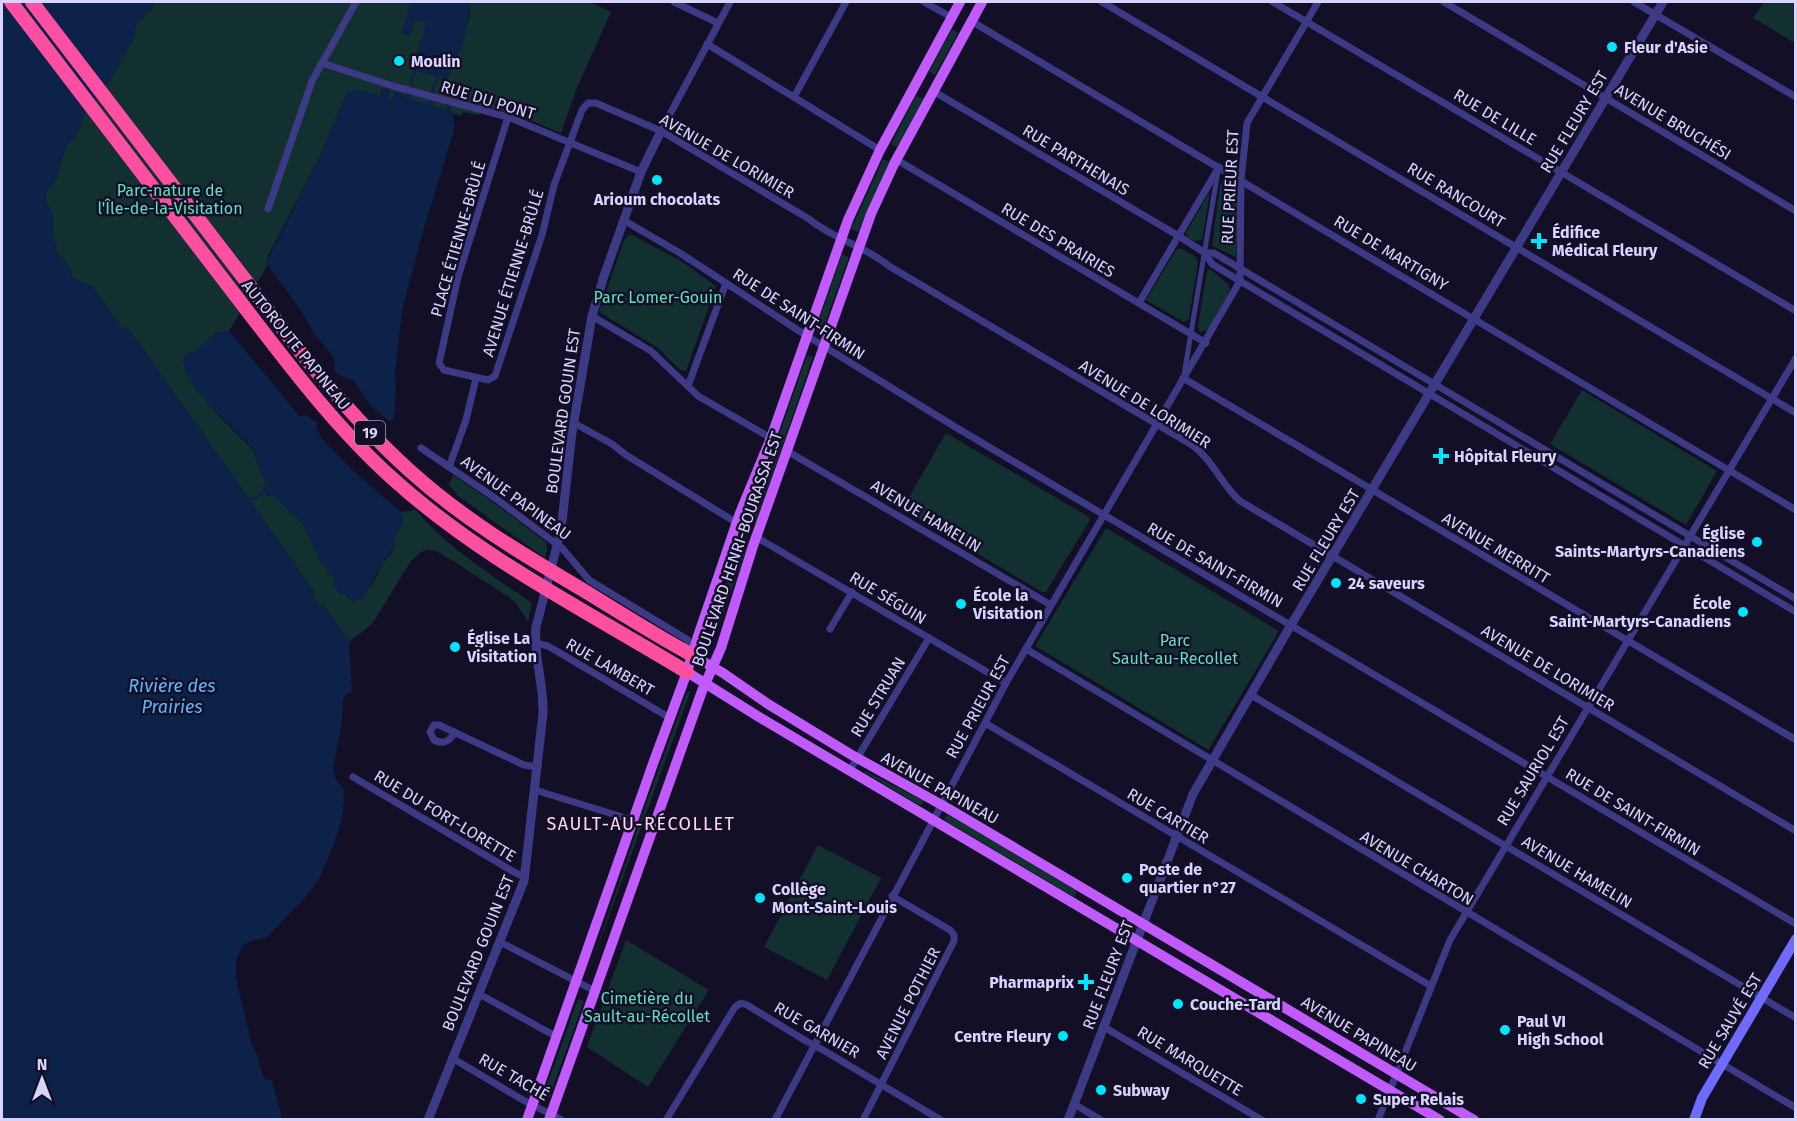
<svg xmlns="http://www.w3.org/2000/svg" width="1797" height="1121" font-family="'Fira Sans',sans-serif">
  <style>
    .green { fill: #12302f }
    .water { fill: #0c2248 }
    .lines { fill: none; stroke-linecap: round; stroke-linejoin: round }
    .stream { stroke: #0c2248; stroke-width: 2 }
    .pedestrian { stroke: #3d3a85; stroke-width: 5 }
    .minor { stroke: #3d3a85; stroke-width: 7 }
    .tertiary { stroke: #3d3a85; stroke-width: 9 }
    .secondary { stroke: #6f6bff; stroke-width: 10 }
    .primary { stroke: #c25bff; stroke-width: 10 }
    .motorway { stroke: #ff4fa3; stroke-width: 14 }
    .poi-dot { fill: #00e5ff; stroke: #130f26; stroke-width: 2 }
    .labels { text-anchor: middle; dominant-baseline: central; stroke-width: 5; stroke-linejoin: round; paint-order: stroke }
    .shield { fill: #130f26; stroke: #9e99be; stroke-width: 1.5 }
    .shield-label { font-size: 15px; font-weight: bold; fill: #d9d4ff }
    .poi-label { font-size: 16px; font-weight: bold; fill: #d9d4ff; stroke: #130f26; text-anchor: start }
    .street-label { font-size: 16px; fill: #d9d4ff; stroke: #130f26 }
    .park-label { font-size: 16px; fill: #5fe0c0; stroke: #130f26 }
    .water-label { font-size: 18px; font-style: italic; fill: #62b6ff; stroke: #130f26 }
    .neighbourhood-label { font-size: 18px; letter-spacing: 1.5px; fill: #ffd6f0; stroke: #130f26 }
  </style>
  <rect width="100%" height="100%" fill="#130f26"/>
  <g class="green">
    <path d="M155,2H411L408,14C425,27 448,22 469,22L470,2H590L611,12L576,90L561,133L522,117L482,105L479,115L463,112L461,116L450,112L452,107L445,110L432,106L433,102L425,104L411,100V95L405,94L404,98L395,91L392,100L387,99L390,90L382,88L380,96L360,90L347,93L318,160L268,256L266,263L267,266L229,331L216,333L202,346L184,357L192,382L217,414L253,450L261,473L267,482L263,488L268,497L271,495L278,500L303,524L320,560L349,599L372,585L383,562L391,553L395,545V536L403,522L401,512L416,510C447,548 492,575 532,603L528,622L516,603L507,596L453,561L434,550H427L421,552L411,561L372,624L349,642L323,604L320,606L312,595L315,593L138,342L128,329H122L93,287L72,278L71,271L55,249L57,246C52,237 53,231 53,221C53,210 44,205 46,191C64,182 56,150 74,139L86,113L113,75L133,40L136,24L152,8Z"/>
    <path d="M1764,2H1795V43L1753,18Z"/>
    <path d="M952,29L958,33L935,75L929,72Z"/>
    <path d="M916,96L923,99L897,147L891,144Z"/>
    <path d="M883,159L889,162L858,232L851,229Z"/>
    <path d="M1229,180L1233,181L1239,190L1236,257L1212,246L1220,185L1222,182Z"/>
    <path d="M1210,191L1203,235L1202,240L1195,241L1188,238L1186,233Z"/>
    <path d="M629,235L634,236L681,261L716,286L686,371L680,370L658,348L599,312L624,240Z"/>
    <path d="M1181,248L1196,257L1198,262L1189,318L1186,322L1182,321L1146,300L1176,250Z"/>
    <path d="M842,254L849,257L822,332L816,329Z"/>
    <path d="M1210,269L1228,284L1230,290L1208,330L1202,332L1199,331L1198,326L1207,270Z"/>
    <path d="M807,355L813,357L755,524L749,520Z"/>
    <path d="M1582,390L1717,471L1686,525L1550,444Z"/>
    <path d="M946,433L1089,517L1090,520L1046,592H1042L902,509Z"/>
    <path d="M453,475L497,505L546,542L547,550L545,558L457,495L449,484Z"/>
    <path d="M1106,528L1279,631L1209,749H1207L1035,646Z"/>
    <path d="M743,538L749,541L713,642L706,639Z"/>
    <path d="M689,691L690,693L589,971L641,818L687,692Z"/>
    <path d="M865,771L924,801L921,806L864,772Z"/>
    <path d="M947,814L1077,891L1074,897L944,820Z"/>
    <path d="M818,845L881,878L827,980L764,947Z"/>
    <path d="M626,940L709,990L648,1087L587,1047Z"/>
    <path d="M578,999L584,1001L549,1098L543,1096Z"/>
  </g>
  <g class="water">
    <path d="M2,2H155L152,8L136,24L133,40L113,75L86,113L74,139C55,150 64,182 46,192C44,205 53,210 53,221C53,231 52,237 57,246L55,250L68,265L72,277L93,287L122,329H128L138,342L315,593L312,595L320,606L323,604L349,642L352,691L345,695L343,701L342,722L333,768L336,779L344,790L343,813L337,836L319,880L300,903L266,938L256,939L243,945L236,959V977L251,1042L257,1055L264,1079L272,1080L282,1119L2,1120Z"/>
    <path d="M411,2H470C468,33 461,52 447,79L412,70L426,23L415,20L410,36L401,33Z"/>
    <path d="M383,88L390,90L387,99L391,100L395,91L401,93L400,97L404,98L405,94L411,95V100L425,104L427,100L433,101L432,106L444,110L447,105L452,106L450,112L453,113L455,127L421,238L402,311L395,372L396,387L394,419L392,421L388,420L371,406L353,380L345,378L334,371L335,362L332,355L315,335L300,309L266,263L318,160L347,93C357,86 369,93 380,96Z"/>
    <path d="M229,331L293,408L300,417L305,415L318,423L316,426C318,444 384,497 401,512L403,522L395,536V545L383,562L363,599L352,601L345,594H339L333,585L334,579L320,560L303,524L278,500L271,495L269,497L263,488L267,482C265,478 262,474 260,470C257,463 256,454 252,448C237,429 177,383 184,357L202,346L216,333Z"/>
  </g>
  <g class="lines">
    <g class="stream">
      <path d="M408,95L415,71"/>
      <path d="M430,100L437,77"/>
      <path d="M250,500L265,492"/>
    </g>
    <path class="pedestrian" d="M1184,375L1218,171"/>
    <g class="minor">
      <path d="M674,2L718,23"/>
      <path d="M924,2L951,17"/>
      <path d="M1102,2L1796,413"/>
      <path d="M1273,2L1796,311"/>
      <path d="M1444,2L1796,211"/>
      <path d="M1634,2L1796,97"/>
      <path d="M971,21L1796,510"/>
      <path d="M707,44L880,150"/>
      <path d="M322,63L396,87L508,117L641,172"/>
      <path d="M933,91L1177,235L1205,253L1212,264L1240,281L1796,612"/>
      <path d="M794,97L846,2"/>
      <path d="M508,117L458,277L439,363L444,370L488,380L495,376L542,235L554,185L582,110L588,103H596L661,131L809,219C833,239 865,246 889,266L1192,445C1213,460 1221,484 1240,501L1796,831"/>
      <path d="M661,131L730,2"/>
      <path d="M897,160L1206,343"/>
      <path d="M268,209L312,81L356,2"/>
      <path d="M625,221L680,253L807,336L957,428L1796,924"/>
      <path d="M1205,253H1214L1796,599"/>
      <path d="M1139,303L1219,167"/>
      <path d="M592,316L651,351L698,396L771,438"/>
      <path d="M1183,378L1796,740"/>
      <path d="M688,386L726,283"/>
      <path d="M574,423L612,444L626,455L737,523"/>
      <path d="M421,448L495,498L562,548L589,580L688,640L692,653"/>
      <path d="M787,451L1051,605"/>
      <path d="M449,467L466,420L476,378"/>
      <path d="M756,537L1006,683"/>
      <path d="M830,629L852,592"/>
      <path d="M536,643L548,646L670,718"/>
      <path d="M1026,649L1796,1108"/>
      <path d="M1251,695L1796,1018"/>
      <path d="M985,723L1431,986"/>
      <path d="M455,732C450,741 444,745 434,740L430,732L434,725H439L524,765L538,767"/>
      <path d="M850,770L929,638"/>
      <path d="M353,777L514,872L525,877"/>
      <path d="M535,790L632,820"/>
      <path d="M500,942L595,991"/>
      <path d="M479,994L557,1037"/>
      <path d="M1104,1027L1262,1120"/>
      <path d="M452,1058L523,1100L562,1120"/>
      <path d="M1074,1104L1101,1120"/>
      <path d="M666,1120L735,1007L741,1003L747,1005L806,1041L823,1050L941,1120"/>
      <path d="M775,1120L1006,683L1240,281L1241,180L1247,123L1318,2"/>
      <path d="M863,1120L954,941V935L950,930L892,896"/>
      <path d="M1378,1120L1450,940L1796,358"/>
    </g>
    <g class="tertiary">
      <path d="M428,1120L524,881L543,713C544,684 533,655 536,627L561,530L572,433L592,316L604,276L641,172L661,131"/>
      <path d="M1068,1120L1193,794L1291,625L1663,2"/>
    </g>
    <path class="secondary" d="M1694,1120L1702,1098L1796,939"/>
    <g class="primary">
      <path d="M692,655L723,673L768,704L850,754L949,809L1474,1120"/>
      <path d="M687,672L759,717L1440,1120"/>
      <path d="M527,1120L654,761L687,672L698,636L740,513L771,438L848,220L880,150L960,2"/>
      <path d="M549,1120L702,691L721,648L753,546L871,214L894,164L982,2"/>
    </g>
    <g class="motorway">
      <path d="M11,2C84,96 156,192 229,287C280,353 330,422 392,478C480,558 587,611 687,672"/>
      <path d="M32,2L302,354C336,396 371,436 410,471C463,519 522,554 583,590C619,612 655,635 692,655"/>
    </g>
  </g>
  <g class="poi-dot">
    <circle cx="1612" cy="47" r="6"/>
    <circle cx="399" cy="61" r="6"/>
    <circle cx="657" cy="180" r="6"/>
    <path d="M1536 232h6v6h6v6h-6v6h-6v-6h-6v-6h6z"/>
    <path d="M1438 447h6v6h6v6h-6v6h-6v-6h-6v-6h6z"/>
    <circle cx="1757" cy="542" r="6"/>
    <circle cx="1336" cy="583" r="6"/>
    <circle cx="961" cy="604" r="6"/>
    <circle cx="1743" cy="612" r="6"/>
    <circle cx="455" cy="647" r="6"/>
    <circle cx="1127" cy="878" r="6"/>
    <circle cx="760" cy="898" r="6"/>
    <path d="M1083 973h6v6h6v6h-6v6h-6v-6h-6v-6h6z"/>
    <circle cx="1178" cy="1004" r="6"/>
    <circle cx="1505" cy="1030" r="6"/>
    <circle cx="1063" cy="1036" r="6"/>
    <circle cx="1101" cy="1090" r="6"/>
    <circle cx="1361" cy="1099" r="6"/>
  </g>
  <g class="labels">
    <rect class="shield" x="355" y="421" width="30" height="24" rx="4.5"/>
    <g class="shield-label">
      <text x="370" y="433">19</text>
    </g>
    <g class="poi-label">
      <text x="1624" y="47">Fleur d'Asie</text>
      <text x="411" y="61">Moulin</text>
      <text x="657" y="199" text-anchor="middle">Arioum chocolats</text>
      <text x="1552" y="232">Édifice<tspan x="1552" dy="18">Médical Fleury</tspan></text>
      <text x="1454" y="456">Hôpital Fleury</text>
      <text x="1745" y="533" text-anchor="end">Église<tspan x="1745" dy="18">Saints-Martyrs-Canadiens</tspan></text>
      <text x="1348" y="583">24 saveurs</text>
      <text x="973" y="595">École la<tspan x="973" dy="18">Visitation</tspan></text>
      <text x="1731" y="603" text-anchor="end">École<tspan x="1731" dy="18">Saint-Martyrs-Canadiens</tspan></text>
      <text x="467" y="638">Église La<tspan x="467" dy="18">Visitation</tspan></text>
      <text x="1139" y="869">Poste de<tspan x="1139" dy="18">quartier n°27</tspan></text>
      <text x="772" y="889">Collège<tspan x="772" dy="18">Mont-Saint-Louis</tspan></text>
      <text x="1074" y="982" text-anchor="end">Pharmaprix</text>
      <text x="1190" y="1004">Couche-Tard</text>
      <text x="1517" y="1021">Paul VI<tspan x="1517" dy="18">High School</tspan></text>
      <text x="1051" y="1036" text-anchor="end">Centre Fleury</text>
      <text x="1113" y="1090">Subway</text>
      <text x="1373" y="1099">Super Relais</text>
    </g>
    <g class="street-label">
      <text transform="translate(488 100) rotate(17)">RUE DU PONT</text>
      <text transform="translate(1495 117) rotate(31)">RUE DE LILLE</text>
      <text transform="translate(1574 122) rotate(-59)">RUE FLEURY EST</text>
      <text transform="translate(1673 122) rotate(31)">AVENUE BRUCHÉSI</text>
      <text transform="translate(727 156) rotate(30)">AVENUE DE LORIMIER</text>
      <text transform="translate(1076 160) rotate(31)">RUE PARTHENAIS</text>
      <text transform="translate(1230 187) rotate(-87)">RUE PRIEUR EST</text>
      <text transform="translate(1456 195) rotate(31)">RUE RANCOURT</text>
      <text transform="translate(458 239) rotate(-74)">PLACE ÉTIENNE-BRÛLÉ</text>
      <text transform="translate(1058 240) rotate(31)">RUE DES PRAIRIES</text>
      <text transform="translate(1391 253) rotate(31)">RUE DE MARTIGNY</text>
      <text transform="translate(513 273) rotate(-73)">AVENUE ÉTIENNE-BRÛLÉ</text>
      <text transform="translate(799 314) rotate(33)">RUE DE SAINT-FIRMIN</text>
      <text transform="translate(296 345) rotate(51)">AUTOROUTE PAPINEAU</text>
      <text transform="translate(1145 404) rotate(32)">AVENUE DE LORIMIER</text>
      <text transform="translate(563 411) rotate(-82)">BOULEVARD GOUIN EST</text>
      <text transform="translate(516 498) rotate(36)">AVENUE PAPINEAU</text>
      <text transform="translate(926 516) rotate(31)">AVENUE HAMELIN</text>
      <text transform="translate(1326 540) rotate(-59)">RUE FLEURY EST</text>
      <text transform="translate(1496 548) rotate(31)">AVENUE MERRITT</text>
      <text transform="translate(737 549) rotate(-71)">BOULEVARD HENRI-BOURASSA EST</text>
      <text transform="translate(1215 565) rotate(30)">RUE DE SAINT-FIRMIN</text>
      <text transform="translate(888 598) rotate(31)">RUE SÉGUIN</text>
      <text transform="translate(610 667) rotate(30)">RUE LAMBERT</text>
      <text transform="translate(1548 668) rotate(31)">AVENUE DE LORIMIER</text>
      <text transform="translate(878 697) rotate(-59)">RUE STRUAN</text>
      <text transform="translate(978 707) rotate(-61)">RUE PRIEUR EST</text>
      <text transform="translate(1533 771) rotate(-59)">RUE SAURIOL EST</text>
      <text transform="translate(940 788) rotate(29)">AVENUE PAPINEAU</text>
      <text transform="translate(1633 812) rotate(31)">RUE DE SAINT-FIRMIN</text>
      <text transform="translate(445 816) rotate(31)">RUE DU FORT-LORETTE</text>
      <text transform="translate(1168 816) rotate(31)">RUE CARTIER</text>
      <text transform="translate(1417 868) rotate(31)">AVENUE CHARTON</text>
      <text transform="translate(1577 872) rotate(31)">AVENUE HAMELIN</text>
      <text transform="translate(478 953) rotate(-68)">BOULEVARD GOUIN EST</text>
      <text transform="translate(1108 975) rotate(-69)">RUE FLEURY EST</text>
      <text transform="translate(908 1003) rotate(-63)">AVENUE POTHIER</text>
      <text transform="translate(1730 1021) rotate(-59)">RUE SAUVÉ EST</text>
      <text transform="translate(817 1030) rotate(30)">RUE GARNIER</text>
      <text transform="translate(1359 1034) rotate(31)">AVENUE PAPINEAU</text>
      <text transform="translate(1190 1061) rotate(31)">RUE MARQUETTE</text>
      <text transform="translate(514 1077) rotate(30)">RUE TACHÉ</text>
    </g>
    <g class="park-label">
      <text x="170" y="190">Parc-nature de<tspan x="170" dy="18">l'Île-de-la-Visitation</tspan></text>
      <text x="658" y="297">Parc Lomer-Gouin</text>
      <text x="1175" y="640">Parc<tspan x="1175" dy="18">Sault-au-Recollet</tspan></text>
      <text x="647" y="998">Cimetière du<tspan x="647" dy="18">Sault-au-Récollet</tspan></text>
    </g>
    <g class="water-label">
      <text x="172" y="686">Rivière des<tspan x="172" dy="21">Prairies</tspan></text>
    </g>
    <g class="neighbourhood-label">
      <text x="641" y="824">SAULT-AU-RÉCOLLET</text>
    </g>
  </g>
  <rect width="1797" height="1121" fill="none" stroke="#d9d4ff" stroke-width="6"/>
  <g transform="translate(42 1079)" stroke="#130f26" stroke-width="4.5" paint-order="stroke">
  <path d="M0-4.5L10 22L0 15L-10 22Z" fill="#d9d4ff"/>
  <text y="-9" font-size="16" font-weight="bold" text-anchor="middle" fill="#d9d4ff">N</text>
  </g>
</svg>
